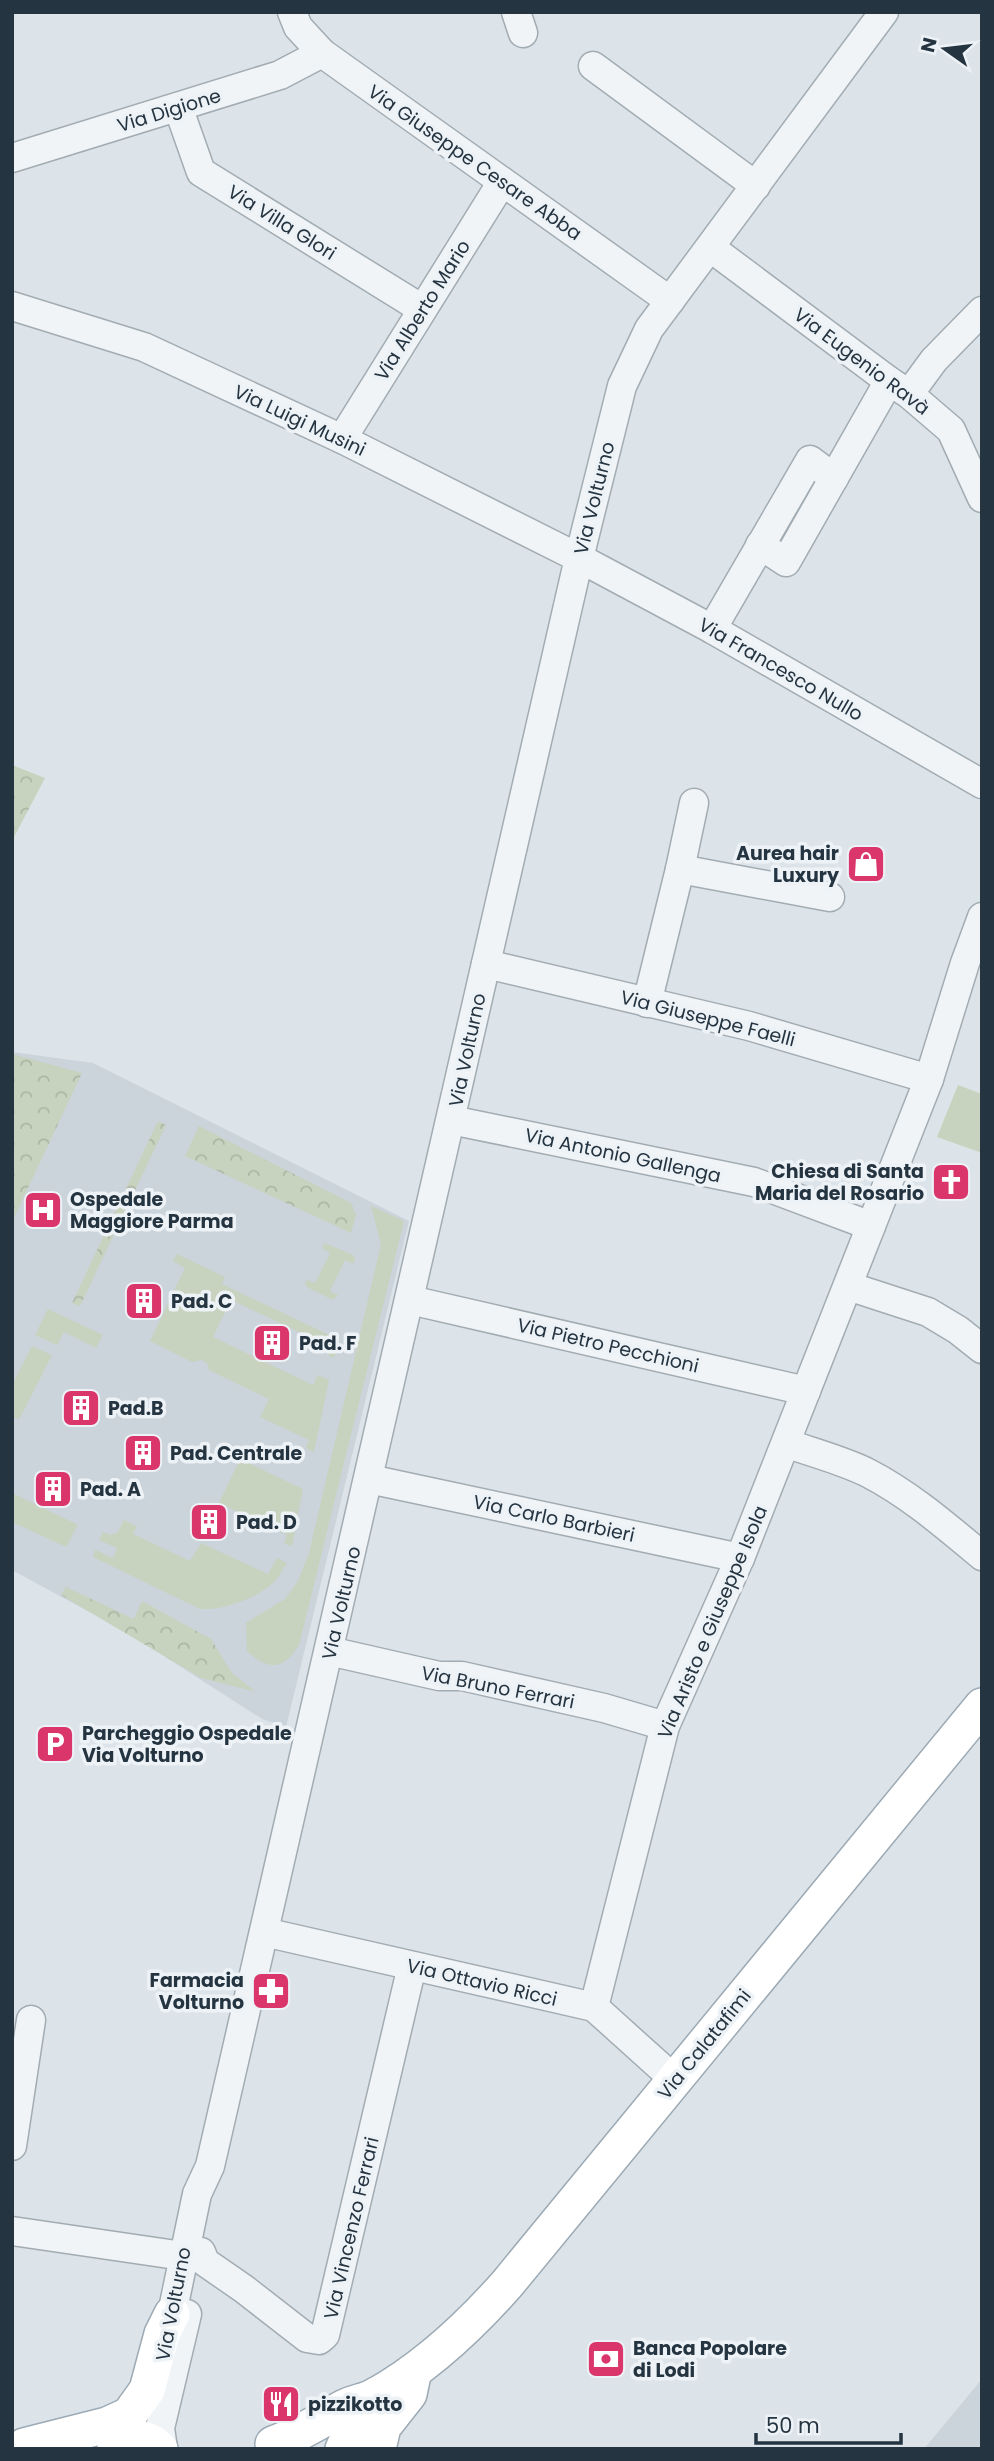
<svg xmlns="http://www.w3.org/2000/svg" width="994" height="2461" viewBox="0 0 994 2461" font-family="Poppins,sans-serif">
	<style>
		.built { fill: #cbd3db }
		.grass { fill: #c7d3be }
		.forest { fill: url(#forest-crowns) }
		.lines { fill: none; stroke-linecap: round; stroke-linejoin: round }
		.minor-casing { stroke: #a2acb3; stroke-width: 31 }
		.major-casing { stroke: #9caab5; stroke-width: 38 }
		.minor { stroke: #f0f4f7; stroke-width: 28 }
		.major { stroke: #fff; stroke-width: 35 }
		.labels { text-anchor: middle; stroke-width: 7; stroke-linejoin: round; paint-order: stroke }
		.street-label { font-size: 19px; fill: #253441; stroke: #edf2f6 }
		.poi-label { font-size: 19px; font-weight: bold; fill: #253441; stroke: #edf2f6; text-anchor: start }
	</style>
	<defs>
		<pattern id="forest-crowns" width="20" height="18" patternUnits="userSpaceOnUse" patternTransform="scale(1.75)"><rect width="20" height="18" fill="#c7d3be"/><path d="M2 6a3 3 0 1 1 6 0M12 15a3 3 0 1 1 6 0" fill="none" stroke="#abb6a4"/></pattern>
	</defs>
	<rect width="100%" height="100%" fill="#dde4e9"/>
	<g class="built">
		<path d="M12,1052L93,1063L409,1221L286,1727L262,1719L128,1633L12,1570Z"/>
		<path d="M982,2379V2449H924Z"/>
	</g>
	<g class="grass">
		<path d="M958,1085L982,1094V1153L937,1137Z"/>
		<path d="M371,1206L404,1221L299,1645C284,1670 268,1671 247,1651L246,1623L285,1599L298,1581L309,1553L381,1244Z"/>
		<path d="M325,1243L353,1255L355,1259L353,1264L345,1260L330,1291L338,1295L333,1300L307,1287L305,1284L307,1280L315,1283L330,1253L322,1248Z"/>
		<path d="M177,1254L225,1277L222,1284L340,1340L334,1358L328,1355L331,1347L231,1300L213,1337L313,1385L318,1375L329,1380L314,1452L306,1448L309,1440L260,1417L269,1399L209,1370L207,1363L201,1360L192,1362L150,1341L185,1268L173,1261Z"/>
		<path d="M48,1309L103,1335L96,1348L64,1332L57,1345L35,1335Z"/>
		<path d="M32,1346L52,1355L19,1420L12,1416V1385Z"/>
		<path d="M240,1459L303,1489L292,1546L284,1543L287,1535L219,1503Z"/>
		<path d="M12,1493L78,1525L66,1547L12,1522Z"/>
		<path d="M124,1520L137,1526L133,1534L190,1561L201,1543L268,1574L277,1558L287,1563C283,1569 279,1577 274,1582C256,1599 223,1610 200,1609L93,1557L95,1550L113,1558L117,1548L99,1540L103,1532L110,1535L118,1532Z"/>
	</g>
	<g class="forest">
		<path d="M12,765L45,778L12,841Z"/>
		<path d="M12,1054L82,1073L12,1222Z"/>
		<path d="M158,1121L166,1125L80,1306L72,1303Z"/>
		<path d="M199,1126L351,1203L356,1215L351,1233L185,1156Z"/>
		<path d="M66,1587L134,1619L142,1601L211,1639L232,1673L256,1692L201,1678L61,1595Z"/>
	</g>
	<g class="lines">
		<g class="minor-casing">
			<g id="minor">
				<path d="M292,12L298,27L322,53L670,301"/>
				<path d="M516,12L523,33"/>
				<path d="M593,66L756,186"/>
				<path d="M178,107L201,172L422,309"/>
				<path d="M12,158L280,75L322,53"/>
				<path d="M711,248L889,381L909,394L951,430L982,498"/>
				<path d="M12,306L144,347L342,439L579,558L712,629L982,784"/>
				<path d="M909,394L934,360L982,311"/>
				<path d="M342,439L502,182"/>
				<path d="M760,545L786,562L889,381"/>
				<path d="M712,629L810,460L834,478"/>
				<path d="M680,869L694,803"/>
				<path d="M486,964L749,1026L929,1079"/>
				<path d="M647,1003L680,869L830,897"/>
				<path d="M451,1120L754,1182L871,1226"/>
				<path d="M848,1286L928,1312L958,1330L982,1349"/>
				<path d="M410,1300L806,1391"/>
				<path d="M786,1443C813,1453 842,1460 868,1473C909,1494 946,1526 982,1556"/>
				<path d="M369,1479L740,1558"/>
				<path d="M329,1651L439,1676H462L604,1708L665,1726"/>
				<path d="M264,1932L594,2007L675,2080"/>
				<path d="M594,2007L665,1726L740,1558L929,1079L965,963L982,917"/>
				<path d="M12,2146L31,2020"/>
				<path d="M12,2231L183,2256"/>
				<path d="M201,2252L205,2262L244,2289L307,2338L319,2340L325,2335L412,1966"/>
				<path d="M168,2333L197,2194L210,2166L579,558L622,386L649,329L884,12"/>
				<path d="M163,2449L160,2428L187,2314"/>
			</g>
		</g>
		<g class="major-casing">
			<g id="major">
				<path d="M273,2444C299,2435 321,2420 345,2407C355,2402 366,2401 375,2396C425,2368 469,2327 507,2284L982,1706"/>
				<path d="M24,2446L107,2425L129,2415L147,2390L162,2334L172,2314"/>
				<path d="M115,2449C129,2435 146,2435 160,2449"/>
				<path d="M343,2449L355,2423L376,2395"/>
				<path d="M378,2449L383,2427L409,2394L413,2375"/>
			</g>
		</g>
		<use href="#minor" class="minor"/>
		<use href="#major" class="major"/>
	</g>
	<defs>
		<g id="shop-square" transform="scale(2.0125)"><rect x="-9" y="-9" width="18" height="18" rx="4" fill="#da366c" stroke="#edf2f6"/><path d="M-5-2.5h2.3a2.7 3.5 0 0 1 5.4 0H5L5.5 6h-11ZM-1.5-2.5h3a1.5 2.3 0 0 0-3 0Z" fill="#fff"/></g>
		<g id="church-square" transform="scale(2.0125)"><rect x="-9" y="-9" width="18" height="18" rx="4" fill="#da366c" stroke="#edf2f6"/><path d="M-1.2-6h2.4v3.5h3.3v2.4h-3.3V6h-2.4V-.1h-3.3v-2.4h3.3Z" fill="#fff"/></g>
		<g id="hospital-square" transform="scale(2.0125)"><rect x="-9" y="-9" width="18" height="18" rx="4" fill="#da366c" stroke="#edf2f6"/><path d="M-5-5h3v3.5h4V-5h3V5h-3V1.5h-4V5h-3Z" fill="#fff"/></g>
		<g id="building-square" transform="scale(2.0125)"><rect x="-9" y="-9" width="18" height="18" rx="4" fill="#da366c" stroke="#edf2f6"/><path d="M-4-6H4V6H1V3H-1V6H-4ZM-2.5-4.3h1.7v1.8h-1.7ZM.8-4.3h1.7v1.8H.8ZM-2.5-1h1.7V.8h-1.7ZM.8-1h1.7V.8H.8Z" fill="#fff"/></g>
		<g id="parking-square" transform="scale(2.0125)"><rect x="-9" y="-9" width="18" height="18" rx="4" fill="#da366c" stroke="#edf2f6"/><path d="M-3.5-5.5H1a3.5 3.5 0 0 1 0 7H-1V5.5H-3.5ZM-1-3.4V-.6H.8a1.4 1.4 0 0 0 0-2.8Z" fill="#fff"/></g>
		<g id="pharmacy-square" transform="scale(2.0125)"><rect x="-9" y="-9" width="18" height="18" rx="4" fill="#da366c" stroke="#edf2f6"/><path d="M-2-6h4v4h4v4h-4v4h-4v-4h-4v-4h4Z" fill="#fff"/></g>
		<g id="bank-square" transform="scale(2.0125)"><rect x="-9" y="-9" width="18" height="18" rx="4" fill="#da366c" stroke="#edf2f6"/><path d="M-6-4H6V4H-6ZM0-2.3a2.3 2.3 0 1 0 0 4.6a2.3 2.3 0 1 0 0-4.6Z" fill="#fff"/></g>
		<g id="restaurant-square" transform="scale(2.0125)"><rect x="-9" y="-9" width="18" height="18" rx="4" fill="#da366c" stroke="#edf2f6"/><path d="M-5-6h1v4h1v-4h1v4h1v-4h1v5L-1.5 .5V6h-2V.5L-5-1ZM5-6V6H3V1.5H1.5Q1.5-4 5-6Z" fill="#fff"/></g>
	</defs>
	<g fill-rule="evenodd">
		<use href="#shop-square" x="866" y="864"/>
		<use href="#church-square" x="951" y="1182"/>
		<use href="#hospital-square" x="43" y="1210"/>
		<use href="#building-square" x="144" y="1301"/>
		<use href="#building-square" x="272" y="1343"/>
		<use href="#building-square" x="81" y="1408"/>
		<use href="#building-square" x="143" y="1453"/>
		<use href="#building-square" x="53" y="1489"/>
		<use href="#building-square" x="209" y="1522"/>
		<use href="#parking-square" x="55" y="1744"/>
		<use href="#pharmacy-square" x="271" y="1991"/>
		<use href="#bank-square" x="606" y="2359"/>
		<use href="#restaurant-square" x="281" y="2404"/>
	</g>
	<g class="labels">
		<g class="street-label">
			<text transform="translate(169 110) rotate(-17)" y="7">Via Digione</text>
			<text transform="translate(475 162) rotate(35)" y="7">Via Giuseppe Cesare Abba</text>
			<text transform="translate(282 222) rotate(32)" y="7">Via Villa Glori</text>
			<text transform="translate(422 310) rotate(-58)" y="7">Via Alberto Mario</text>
			<text transform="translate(862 361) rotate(37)" y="7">Via Eugenio Ravà</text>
			<text transform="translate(300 420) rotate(25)" y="7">Via Luigi Musini</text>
			<text transform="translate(594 498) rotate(-76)" y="7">Via Volturno</text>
			<text transform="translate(781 669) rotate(30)" y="7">Via Francesco Nullo</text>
			<text transform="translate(708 1018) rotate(14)" y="7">Via Giuseppe Faelli</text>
			<text transform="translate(467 1050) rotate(-78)" y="7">Via Volturno</text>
			<text transform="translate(623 1155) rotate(12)" y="7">Via Antonio Gallenga</text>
			<text transform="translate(608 1345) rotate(13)" y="7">Via Pietro Pecchioni</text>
			<text transform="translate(554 1518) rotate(12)" y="7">Via Carlo Barbieri</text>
			<text transform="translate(341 1603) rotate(-77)" y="7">Via Volturno</text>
			<text transform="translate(712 1622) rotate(-67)" y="7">Via Aristo e Giuseppe Isola</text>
			<text transform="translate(498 1687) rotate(11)" y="7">Via Bruno Ferrari</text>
			<text transform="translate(482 1982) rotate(13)" y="7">Via Ottavio Ricci</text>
			<text transform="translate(704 2044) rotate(-51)" y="7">Via Calatafimi</text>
			<text transform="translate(351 2228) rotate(-77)" y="7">Via Vincenzo Ferrari</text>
			<text transform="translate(173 2304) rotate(-79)" y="7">Via Volturno</text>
		</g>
		<g class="poi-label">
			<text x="839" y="860" text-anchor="end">Aurea hair<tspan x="839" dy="22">Luxury</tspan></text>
			<text x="924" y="1178" text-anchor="end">Chiesa di Santa<tspan x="924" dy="22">Maria del Rosario</tspan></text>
			<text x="70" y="1206">Ospedale<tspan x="70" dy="22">Maggiore Parma</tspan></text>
			<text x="171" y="1308">Pad. C</text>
			<text x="299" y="1350">Pad. F</text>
			<text x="108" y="1415">Pad.B</text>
			<text x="170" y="1460">Pad. Centrale</text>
			<text x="80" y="1496">Pad. A</text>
			<text x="236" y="1529">Pad. D</text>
			<text x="82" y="1740">Parcheggio Ospedale<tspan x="82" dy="22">Via Volturno</tspan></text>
			<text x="244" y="1987" text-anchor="end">Farmacia<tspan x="244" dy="22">Volturno</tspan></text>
			<text x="633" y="2355">Banca Popolare<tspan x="633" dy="22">di Lodi</tspan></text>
			<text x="308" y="2411">pizzikotto</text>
		</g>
	</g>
	<rect width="994" height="2461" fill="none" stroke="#253441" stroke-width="28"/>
	<g transform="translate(945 49) rotate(284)" stroke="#edf2f6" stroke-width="5" paint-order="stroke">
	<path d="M0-5L12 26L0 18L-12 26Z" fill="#253441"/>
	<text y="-10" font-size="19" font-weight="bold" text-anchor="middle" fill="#253441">N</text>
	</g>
	<path d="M756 2433v10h145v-10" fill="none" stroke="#253441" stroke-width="3.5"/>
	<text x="766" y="2433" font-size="21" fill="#253441" stroke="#edf2f6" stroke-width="5" paint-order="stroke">50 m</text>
</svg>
